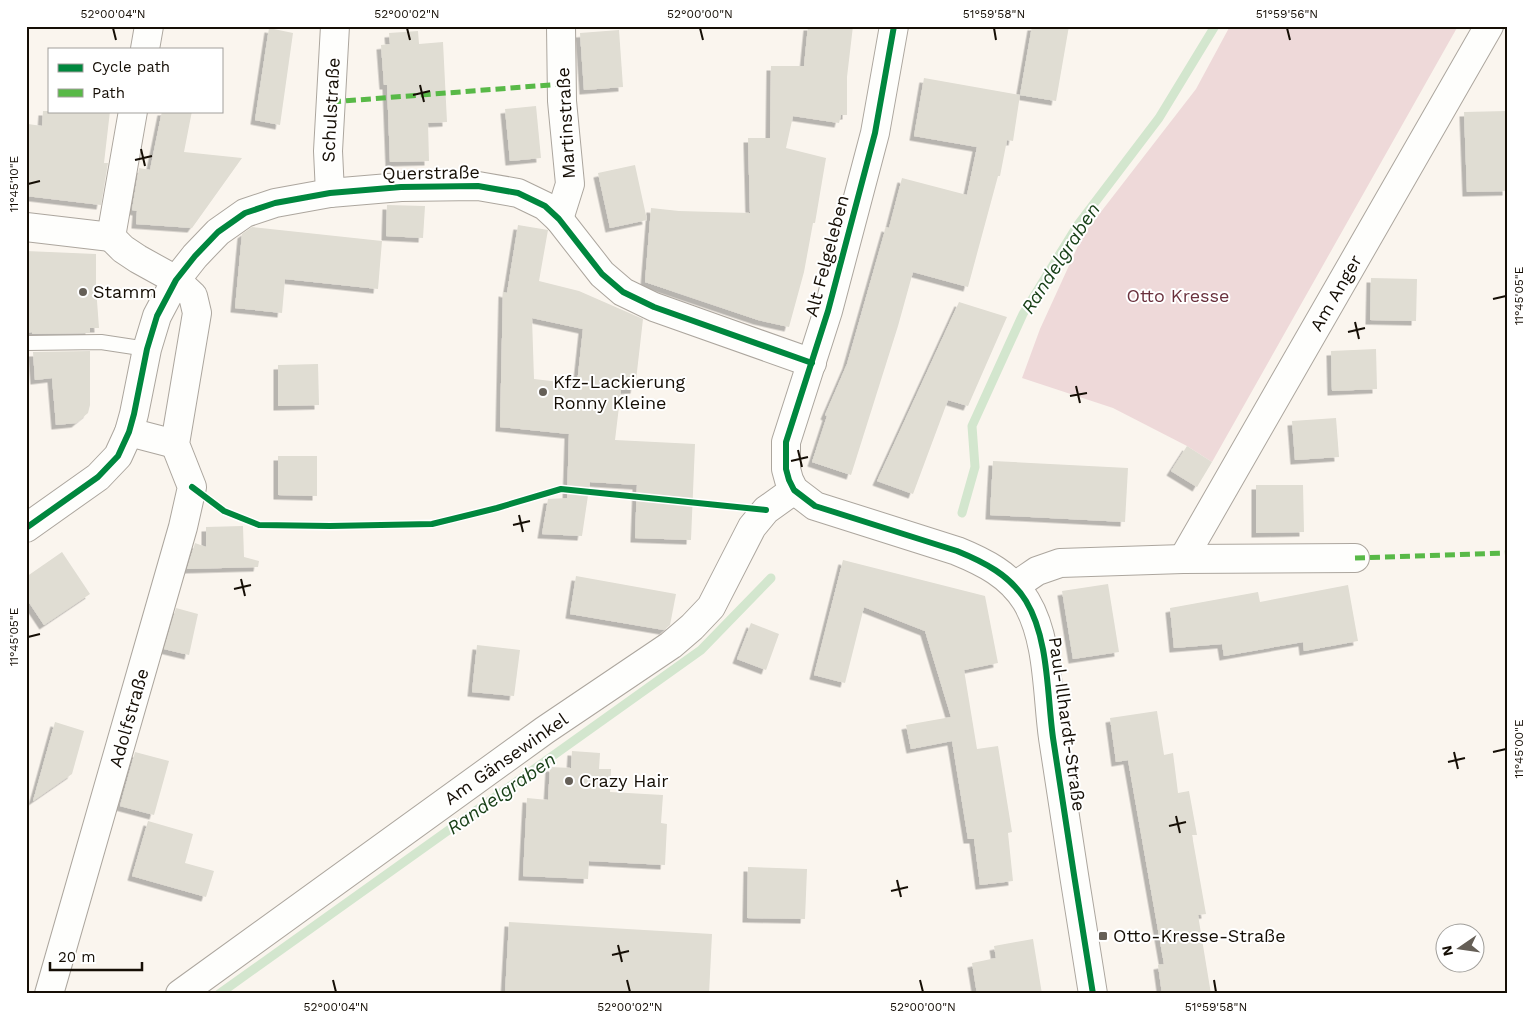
<svg xmlns="http://www.w3.org/2000/svg" width="1533" height="1020" viewBox="0 0 1533 1020" font-family="'Work Sans',sans-serif">
	<style>
		.green { fill: #eed9d9 }
		.lines { fill: none; stroke-linecap: round; stroke-linejoin: round }
		.stream { stroke: #d3e6ce; stroke-width: 9 }
		.building { fill: #e0ddd3; fill-rule: evenodd; filter: url(#shadow) }
		.lane-casing { stroke: #aca69e; stroke-width: 16 }
		.street-casing { stroke: #aca69e; stroke-width: 30 }
		.secondary-casing { stroke: #aca69e; stroke-width: 30 }
		.lane { stroke: #fefefc; stroke-width: 14 }
		.street { stroke: #fefefc; stroke-width: 28 }
		.secondary { stroke: #fefefc; stroke-width: 28 }
		.quiet { stroke: #58b947; stroke-width: 5; stroke-dasharray: 10 5; stroke-linecap: butt }
		.cycleway-casing { stroke: #fff; stroke-width: 9 }
		.cycleway { stroke: #00873e; stroke-width: 6 }
		.ticks { fill: none; stroke: #150e05; stroke-width: 2 }
		.poi-dot { fill: #655f57; stroke: #fff; stroke-width: 2 }
		.labels { text-anchor: middle; stroke-width: 4; stroke-linejoin: round; paint-order: stroke }
		.street-label { font-size: 18px; fill: #150e05; stroke: #fff }
		.poi-label { font-size: 18px; fill: #150e05; stroke: #fff; text-anchor: start }
		.park-label { font-size: 18px; fill: #6a313d; stroke: #fff }
		.water-label { font-size: 19px; font-style: italic; fill: #173f16; stroke: #fff }
		.neatline { fill: none; stroke: #150e05; stroke-width: 2 }
		.ticks-label { font-size: 12px; text-anchor: middle; fill: #150e05 }
	</style>
	<defs>
		<filter id="shadow"><feDropShadow dx="-4.5" dy="4.5" stdDeviation="0" flood-color="#0004"/></filter>
	</defs>
	<rect width="100%" height="100%" fill="#faf5ee"/>
	<path class="green" d="M1230,26H1458L1212,462L1187,446L1113,408L1022,378L1040,329L1083,235L1196,89Z"/>
	<g class="lines">
		<g class="stream">
			<path d="M962,513L975,467L972,426L1023,314L1077,226L1159,118L1215,26"/>
			<path d="M219,994L701,650L771,578"/>
		</g>
	</g>
	<g class="building">
		<path d="M808,26H853L847,77V115H841L839,123L793,116L786,148L826,158L815,223H813L804,272L789,327L758,320L645,282L651,208L679,211L750,213L748,138H770L771,66H804Z"/>
		<path d="M1032,26H1069L1056,101L1020,95Z"/>
		<path d="M269,28L293,33L280,125L255,120Z"/>
		<path d="M619,30L623,87L584,90L580,33Z"/>
		<path d="M418,31L419,44L443,42L447,122L428,123L429,161L390,162L387,85H384L381,45L390,44L389,33Z"/>
		<path d="M924,78L1020,95L1013,141L1007,140L1000,176H998L968,287L913,272L898,326L851,475L812,462L827,416L825,415L847,364L886,227L889,228L902,178L967,195L977,147L914,136Z"/>
		<path d="M536,106L541,158L510,161L505,109Z"/>
		<path d="M43,111H110L104,163H108L101,205L26,196L28,124L42,126Z"/>
		<path d="M162,111H192L184,152L242,158L192,228L136,224L137,211L132,210L139,168L150,170Z"/>
		<path d="M1507,111V191L1467,192L1464,112Z"/>
		<path d="M635,165L647,220L610,228L598,173Z"/>
		<path d="M387,205L425,206L423,238L386,236Z"/>
		<path d="M518,225L548,230L539,281L579,291L643,319L635,389L621,390L615,440L695,444L691,540L635,538L637,485L590,482L582,536L542,534L548,499L567,498L569,434L500,427L503,292L507,293ZM532,318L583,329L577,384L534,379Z"/>
		<path d="M252,227L382,241L378,289L285,279L282,313L235,308L242,234Z"/>
		<path d="M26,251L96,254V287L99,328H90V333L32,334V332L26,333Z"/>
		<path d="M1371,278L1417,279L1416,321L1370,320Z"/>
		<path d="M959,302L1007,317L968,406L948,400L913,494L877,481Z"/>
		<path d="M1376,349L1377,389L1332,391L1331,351Z"/>
		<path d="M90,351V405L88,413L76,423L56,425L52,378L35,380L33,352Z"/>
		<path d="M318,364L319,405L278,406V365Z"/>
		<path d="M1336,418L1339,457L1295,460L1292,421Z"/>
		<path d="M1187,446L1212,462L1197,487L1171,471Z"/>
		<path d="M278,456H317V496L278,495Z"/>
		<path d="M993,461L1128,468L1125,522L990,515Z"/>
		<path d="M1256,485H1303L1304,532L1256,533Z"/>
		<path d="M243,526L244,557L259,561L258,567L187,569L195,543L206,547V527Z"/>
		<path d="M62,552L90,594L44,625L26,598V577Z"/>
		<path d="M843,560L985,596L998,663L964,670L977,749L998,746L1012,832L1008,833L1013,881L980,885L974,839H968L952,741L911,749L906,725L951,717L925,631L864,607L845,683L814,675Z"/>
		<path d="M576,576L676,594L670,625L664,630L570,614Z"/>
		<path d="M1108,584L1119,652L1073,659L1062,591Z"/>
		<path d="M1348,585L1358,641L1304,651L1303,642L1224,656L1222,644L1174,648L1170,608L1258,592L1260,602Z"/>
		<path d="M176,608L198,614L189,655L164,649Z"/>
		<path d="M751,623L779,634L766,670L737,659Z"/>
		<path d="M477,645L520,650L514,696L472,692Z"/>
		<path d="M1157,711L1164,755L1173,753L1178,793L1189,791L1197,835H1192L1206,914L1198,915L1211,994H1162L1158,965L1164,964L1128,760L1116,762L1110,718Z"/>
		<path d="M55,722L84,731L72,774L33,801Z"/>
		<path d="M572,751L600,753L599,769H611L610,792L663,795L661,823L667,824L665,865L589,861L588,879L523,876L527,798L548,800L550,767L571,768Z"/>
		<path d="M135,752L169,761L154,815L120,806Z"/>
		<path d="M148,821L193,834L185,863L214,871L206,897L132,876Z"/>
		<path d="M748,867L807,869L805,919L747,918Z"/>
		<path d="M509,922L712,934L709,994H505Z"/>
		<path d="M1033,939L1042,994H977L972,963L996,958L994,946Z"/>
	</g>
	<g class="lines">
		<g class="lane-casing">
			<path id="lane" d="M26,343L101,342L147,349"/>
		</g>
		<g class="street-casing">
			<g id="street">
				<path d="M145,49L149,26"/>
				<path d="M330,193L328,151L335,26"/>
				<path d="M559,219L570,184L562,101L561,26"/>
				<path d="M26,227L111,237"/>
				<path d="M129,432L175,444"/>
				<path d="M1183,559L1489,26"/>
				<path d="M1015,586L1037,571L1060,563L1183,559L1355,558"/>
				<path d="M49,994L183,527L192,487L175,444L197,313L193,296L176,280L138,259L123,249L111,237L133,111"/>
				<path d="M180,994L545,730L671,645L692,627L711,607L752,527L766,510L794,490"/>
			</g>
		</g>
		<g class="secondary-casing">
			<g id="secondary">
				<path d="M894,26L875,133L828,311L786,442V469L789,480L794,490L815,506L957,551C984,562 1010,575 1026,601C1049,639 1047,695 1053,738C1066,823 1079,909 1093,994"/>
				<path d="M26,528L98,477L118,456L129,432L134,414L147,349L157,316L176,280L195,256L218,232L245,213L275,203L330,193L401,187L478,186L518,193L545,206L559,219L602,274L623,292L654,307L812,363"/>
			</g>
		</g>
		<use href="#lane" class="lane"/>
		<use href="#street" class="street"/>
		<use href="#secondary" class="secondary"/>
		<g class="quiet">
			<path d="M331,102L562,84"/>
			<path d="M1355,558L1507,553"/>
		</g>
		<g class="cycleway-casing">
			<g id="cycleway">
				<path d="M894,26L875,133L828,311L786,442V469L789,480L794,490L815,506L957,551C984,562 1010,575 1026,601C1049,639 1047,695 1053,738C1066,823 1079,909 1093,994"/>
				<path d="M192,487L224,511L259,525L330,526L432,524L497,508L561,489L766,510"/>
				<path d="M26,528L98,477L118,456L129,432L134,414L147,349L157,316L176,280L195,256L218,232L245,213L275,203L330,193L401,187L478,186L518,193L545,206L559,219L602,274L623,292L654,307L812,363"/>
			</g>
		</g>
		<use href="#cycleway" class="cycleway"/>
	</g>
	<path class="ticks" d="M113,28L116,40M407,28L410,40M700,28L703,40M994,28L996,40M1287,28L1290,40M420,85L424,102M413,95L430,91M141,149L145,166M135,160L152,156M28,184L40,181M1493,299L1506,296M1355,322L1359,339M1348,332L1365,328M1076,386L1080,403M1070,396L1087,393M798,450L802,467M791,461L808,457M519,515L523,532M513,525L530,521M241,579L245,596M234,589L251,585M28,637L40,634M1454,752L1458,769M1493,752L1506,749M1448,762L1465,758M1176,816L1180,833M1169,826L1186,822M897,880L901,897M891,891L908,887M618,945L622,962M612,955L629,951M333,980L336,992M627,980L630,992M920,980L923,992M1214,980L1216,992"/>
	<g class="poi-dot">
		<circle cx="83" cy="292" r="5"/>
		<circle cx="543" cy="392" r="5"/>
		<circle cx="569" cy="781" r="5"/>
		<rect x="1098" y="931" width="10" height="10" rx="2.5"/>
	</g>
	<g class="labels">
		<g class="street-label">
			<text transform="translate(331 110) rotate(-87)" y="6">Schulstraße</text>
			<text transform="translate(566 123) rotate(-93)" y="6">Martinstraße</text>
			<text transform="translate(431 173) rotate(-1)" y="6">Querstraße</text>
			<text transform="translate(827 256) rotate(-75)" y="6">Alt Felgeleben</text>
			<text transform="translate(1336 293) rotate(-60)" y="6">Am Anger</text>
			<text transform="translate(129 718) rotate(-74)" y="6">Adolfstraße</text>
			<text transform="translate(1067 724) rotate(82)" y="6">Paul-Illhardt-Straße</text>
			<text transform="translate(506 759) rotate(-35)" y="6">Am Gänsewinkel</text>
		</g>
		<g class="poi-label">
			<text x="93" y="298">Stamm</text>
			<text x="553" y="388">Kfz-Lackierung<tspan x="553" dy="21">Ronny Kleine</tspan></text>
			<text x="579" y="787">Crazy Hair</text>
			<text x="1113" y="942">Otto-Kresse-Straße</text>
		</g>
		<g class="park-label">
			<text x="1178" y="302">Otto Kresse</text>
		</g>
		<g class="water-label">
			<text transform="translate(1060 258) rotate(-57)" y="7">Randelgraben</text>
			<text transform="translate(501 793) rotate(-35)" y="7">Randelgraben</text>
		</g>
	</g>
	<rect width="1533" height="1020" fill="none" stroke="#ffffff" stroke-width="55"/>
	<rect x="48" y="48" width="175" height="65" fill="#ffffff" stroke="#a19f9b"/>
	<rect x="58" y="64" width="25" height="8" fill="#00873e" stroke="#a19f9b"/>
	<text x="92" y="72" font-size="15" fill="#150e05">Cycle path</text>
	<rect x="58" y="89" width="25" height="8" fill="#58b947" stroke="#a19f9b"/>
	<text x="92" y="98" font-size="15" fill="#150e05">Path</text>
	<g transform="translate(1460 948) rotate(257)"><circle r="24" fill="#ffffff" stroke="#a19f9b"/>
	<path d="M0-4L9 19L0 12L-9 19Z" fill="#655f57"/>
	<text y="-8" font-size="14" font-weight="bold" text-anchor="middle" fill="#150e05">N</text>
	</g>
	<path d="M50 962v8h92v-8" fill="none" stroke="#150e05" stroke-width="2.5"/>
	<text x="58" y="962" font-size="15" fill="#150e05" stroke="#ffffff" stroke-width="4" paint-order="stroke">20 m</text>
	<rect x="28" y="28" width="1478" height="964" class="neatline"/>
	<g class="ticks-label">
		<text x="113" y="18">52°00'04"N</text>
		<text x="407" y="18">52°00'02"N</text>
		<text x="700" y="18">52°00'00"N</text>
		<text x="994" y="18">51°59'58"N</text>
		<text x="1287" y="18">51°59'56"N</text>
		<text transform="translate(14 184) rotate(-90)" y="4">11°45'10"E</text>
		<text transform="translate(1519 296) rotate(-90)" y="4">11°45'05"E</text>
		<text transform="translate(14 637) rotate(-90)" y="4">11°45'05"E</text>
		<text transform="translate(1519 749) rotate(-90)" y="4">11°45'00"E</text>
		<text x="336" y="1011">52°00'04"N</text>
		<text x="630" y="1011">52°00'02"N</text>
		<text x="923" y="1011">52°00'00"N</text>
		<text x="1216" y="1011">51°59'58"N</text>
	</g>
</svg>
